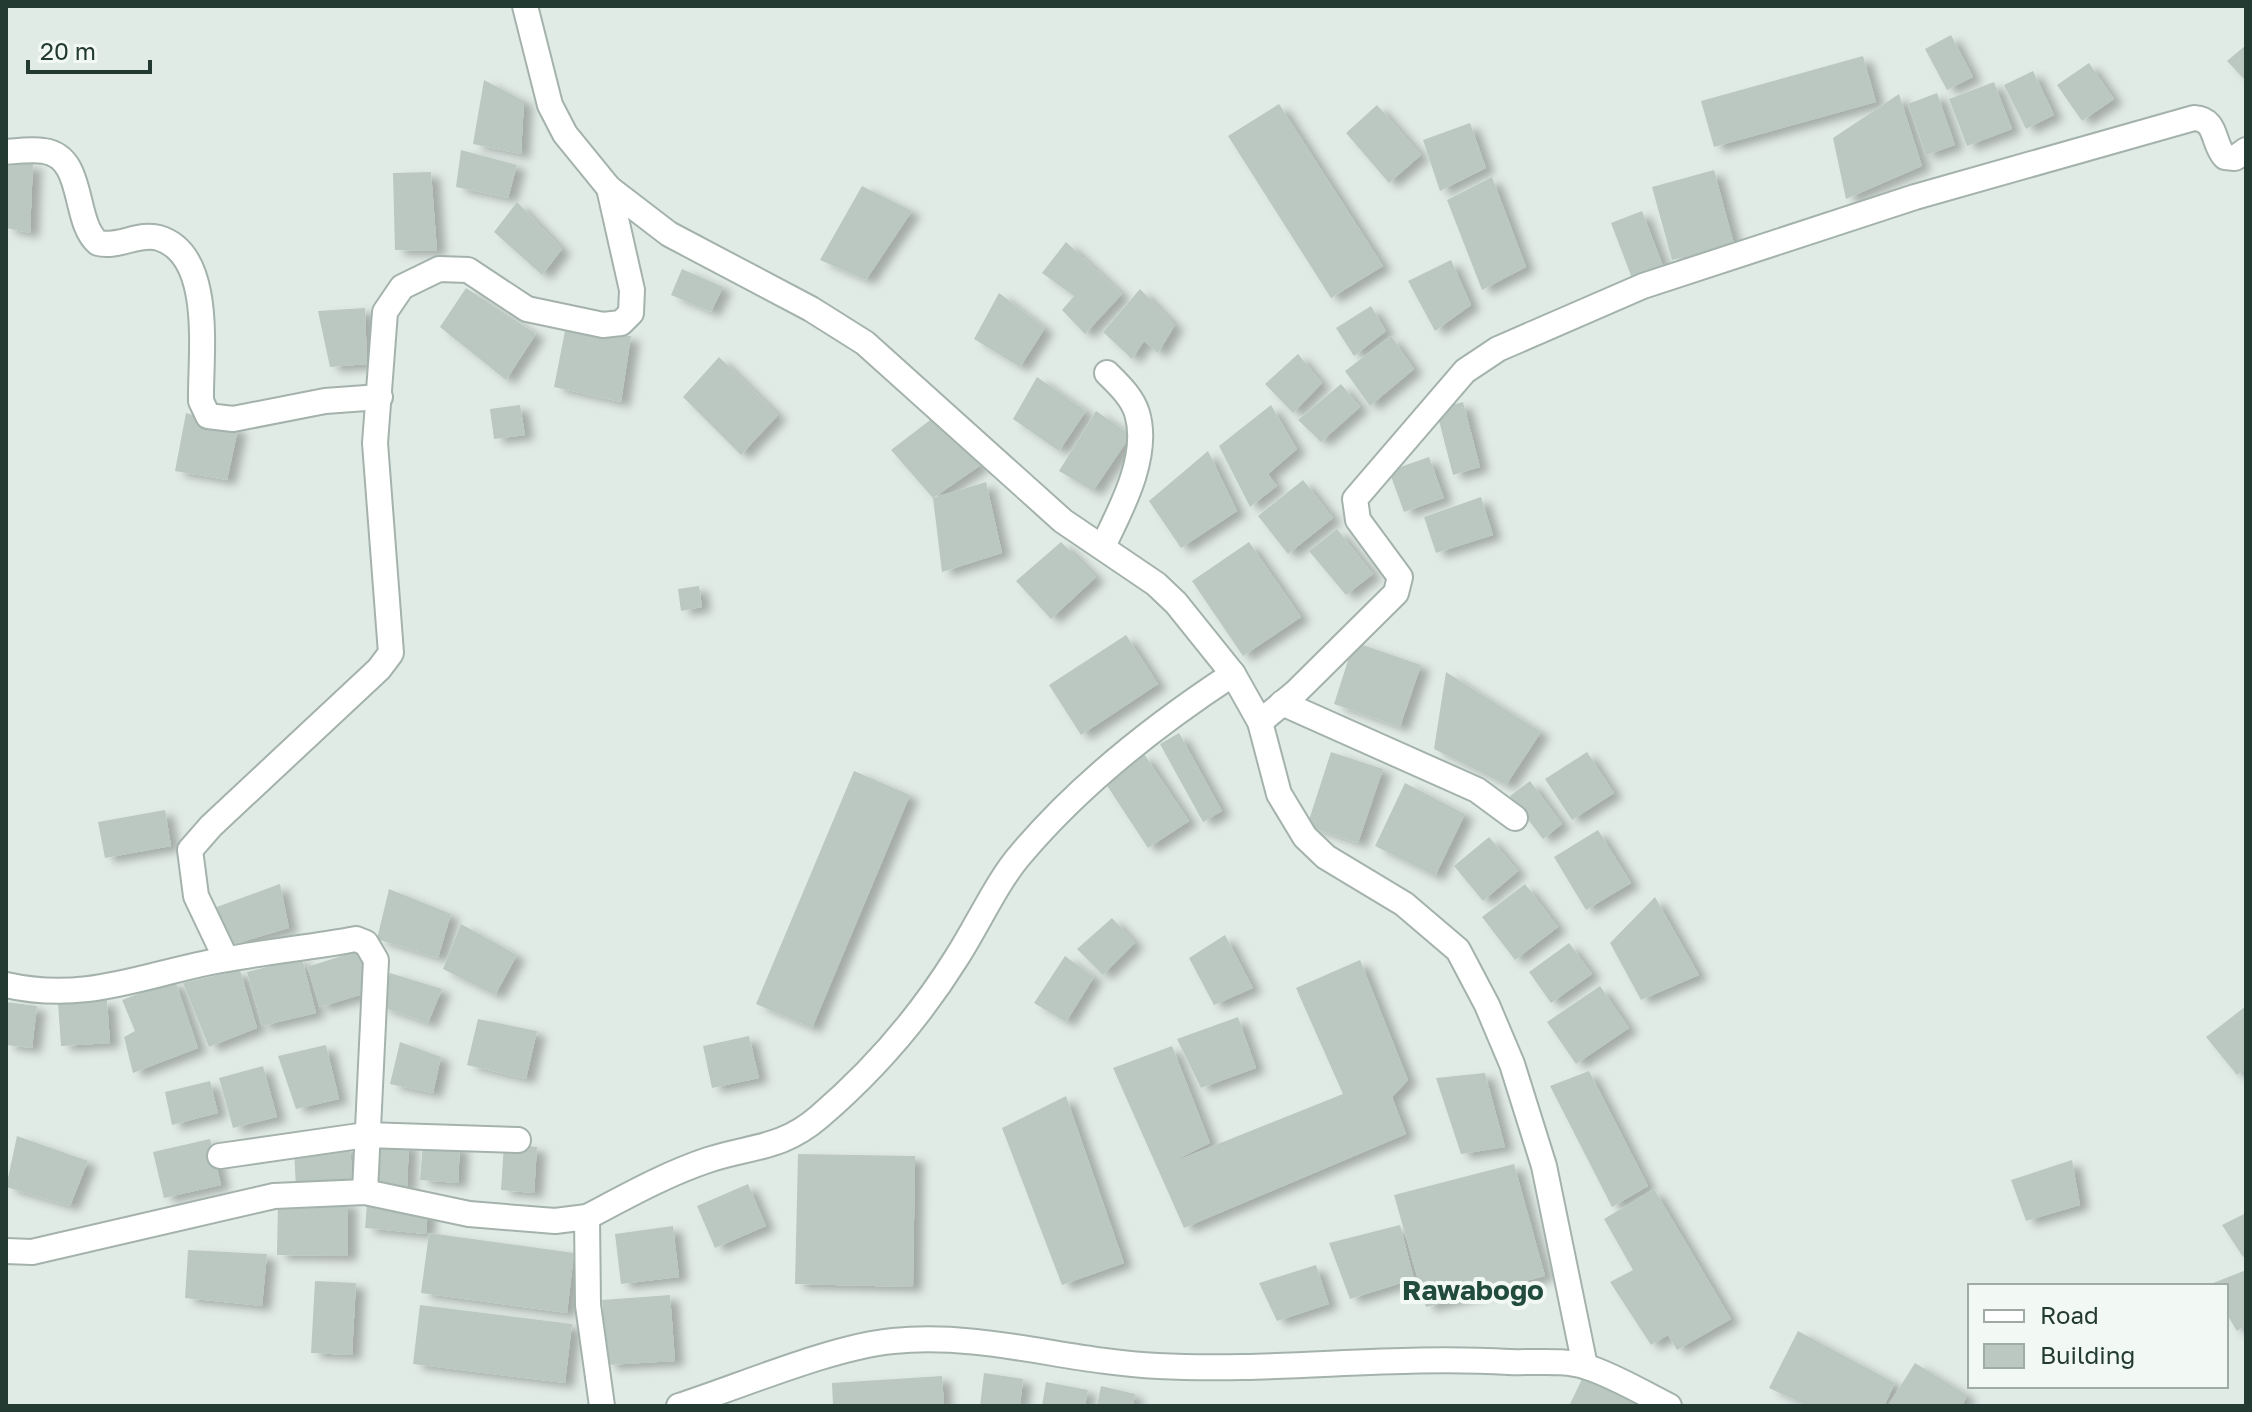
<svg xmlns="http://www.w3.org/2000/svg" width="2252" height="1412" viewBox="0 0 2252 1412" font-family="'Golos Text',sans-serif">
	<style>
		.building { fill: #bac8c1; filter: url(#shadow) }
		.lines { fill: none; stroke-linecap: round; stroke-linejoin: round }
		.minor-casing { stroke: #a4b2ac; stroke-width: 28 }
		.minor { stroke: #fff; stroke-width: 24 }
		.labels { text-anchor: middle; stroke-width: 8; stroke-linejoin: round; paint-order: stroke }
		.quarter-label { font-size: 28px; font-weight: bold; fill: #204b3d; stroke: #f2f8f4 }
	</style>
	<defs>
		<filter id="shadow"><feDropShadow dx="9" dy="5" stdDeviation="4" flood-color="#0004"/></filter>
	</defs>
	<rect width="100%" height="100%" fill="#e1ebe6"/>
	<g class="building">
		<path d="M1951,35L1973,77L1947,90L1925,49Z"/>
		<path d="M2246,45V81L2227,61Z"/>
		<path d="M1863,56L1876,102L1714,147L1701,101Z"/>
		<path d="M2089,63L2114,99L2082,121L2057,85Z"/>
		<path d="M2033,71L2054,115L2026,129L2004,85Z"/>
		<path d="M484,80L524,101L521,154L473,144Z"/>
		<path d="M1994,82L2012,129L1967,146L1949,99Z"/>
		<path d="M1937,93L1955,145L1926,155L1908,104Z"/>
		<path d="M1899,94L1922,166L1846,199L1833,138Z"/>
		<path d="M1279,104L1383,266L1331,298L1228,136Z"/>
		<path d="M1377,105L1421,155L1389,183L1346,133Z"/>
		<path d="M1470,123L1486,168L1440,191L1423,140Z"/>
		<path d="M461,150L517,165L508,198L456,187Z"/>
		<path d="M33,163L30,233L6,228V166Z"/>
		<path d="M1714,170L1734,244L1672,260L1652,187Z"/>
		<path d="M431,172L437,251L395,250L393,173Z"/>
		<path d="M1492,177L1526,267L1482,290L1447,200Z"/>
		<path d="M862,186L912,211L866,280L820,260Z"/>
		<path d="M517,202L562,249L542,275L494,232Z"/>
		<path d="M1642,211L1663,266L1632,278L1611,223Z"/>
		<path d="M1066,242L1122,294L1085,334L1062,310L1074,296L1042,273Z"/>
		<path d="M1451,260L1471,305L1435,331L1408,281Z"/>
		<path d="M682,269L723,287L711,312L671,295Z"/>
		<path d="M466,288L536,334L506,380L440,327Z"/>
		<path d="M1140,289L1175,325L1158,353L1144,341L1132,359L1103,332Z"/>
		<path d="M999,293L1045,328L1020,367L974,339Z"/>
		<path d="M1371,306L1386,331L1354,356L1336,328Z"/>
		<path d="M365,308L367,364L330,367L318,311Z"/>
		<path d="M565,331L631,336L621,402L554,387Z"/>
		<path d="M1391,336L1414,369L1370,406L1345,371Z"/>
		<path d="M1298,354L1322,383L1293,413L1265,384Z"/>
		<path d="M719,357L778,415L741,455L683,397Z"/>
		<path d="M1037,377L1086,411L1059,451L1013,419Z"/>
		<path d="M1341,384L1360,407L1321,442L1298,420Z"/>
		<path d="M1463,402L1480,467L1453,475L1436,409Z"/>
		<path d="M520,405L525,435L494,439L490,409Z"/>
		<path d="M1271,405L1297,449L1268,474L1277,486L1250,507L1219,446Z"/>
		<path d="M1096,411L1131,435L1093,491L1059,471Z"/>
		<path d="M186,413L238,429L227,480L175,471Z"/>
		<path d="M934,417L981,465L933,498L986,482L1002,553L942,572L933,498L891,450Z"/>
		<path d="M1208,451L1237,511L1181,548L1149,501Z"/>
		<path d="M1429,457L1444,498L1404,512L1389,471Z"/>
		<path d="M1303,480L1333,518L1288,554L1258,516Z"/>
		<path d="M1481,497L1493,535L1436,553L1424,517Z"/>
		<path d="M1337,529L1373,574L1346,595L1309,551Z"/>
		<path d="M1061,542L1096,577L1051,619L1016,581Z"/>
		<path d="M1249,542L1301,617L1243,656L1192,581Z"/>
		<path d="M699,586L702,607L681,611L678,589Z"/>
		<path d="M1126,635L1158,684L1081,735L1049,685Z"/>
		<path d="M1354,642L1421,665L1400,727L1334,704Z"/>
		<path d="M1446,672L1541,732L1506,785L1434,749Z"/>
		<path d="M1179,733L1222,811L1203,822L1160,744Z"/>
		<path d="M1331,752L1383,769L1358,843L1307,826Z"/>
		<path d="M1587,752L1614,793L1572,820L1545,779Z"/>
		<path d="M1144,754L1189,821L1148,848L1104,781Z"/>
		<path d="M854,771L910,795L812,1028L756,1004Z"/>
		<path d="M1530,781L1562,824L1543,839L1510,796Z"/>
		<path d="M1405,783L1465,814L1435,876L1375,846Z"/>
		<path d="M165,810L171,846L105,858L98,822Z"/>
		<path d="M1598,830L1631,883L1586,910L1554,857Z"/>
		<path d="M1489,837L1518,871L1483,901L1454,866Z"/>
		<path d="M280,884L289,928L234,944L214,908Z"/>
		<path d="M1525,884L1558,927L1515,960L1482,917Z"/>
		<path d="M389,889L451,914L438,958L377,939Z"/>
		<path d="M1655,897L1699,975L1641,1000L1610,943Z"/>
		<path d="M1112,918L1135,943L1103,975L1077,949Z"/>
		<path d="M461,924L517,955L495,995L443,969Z"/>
		<path d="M1225,935L1253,988L1214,1005L1189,958Z"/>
		<path d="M1569,943L1592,974L1551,1003L1529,972Z"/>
		<path d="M357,951L370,992L320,1007L307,967Z"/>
		<path d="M1065,956L1094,977L1066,1022L1034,1003Z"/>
		<path d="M302,958L316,1013L262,1026L247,972Z"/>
		<path d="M1360,960L1408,1080L1392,1097L1406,1134L1184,1228L1113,1068L1172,1046L1210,1143L1168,1164L1343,1094L1296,988Z"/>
		<path d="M240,970L257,1028L209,1047L183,983Z"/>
		<path d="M390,973L442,989L428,1023L379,1006Z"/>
		<path d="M175,980L198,1048L133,1073L124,1037L135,1031L122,1000Z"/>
		<path d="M1600,986L1629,1028L1576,1064L1547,1022Z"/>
		<path d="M107,1000L110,1043L61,1046L58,1003Z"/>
		<path d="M6,1002L37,1006L32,1048L6,1045Z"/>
		<path d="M2246,1006V1068L2237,1075L2206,1037Z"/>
		<path d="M1238,1017L1256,1068L1201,1088L1177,1039Z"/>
		<path d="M478,1019L537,1031L526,1079L467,1065Z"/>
		<path d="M749,1036L759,1078L712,1088L703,1046Z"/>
		<path d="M400,1042L441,1057L433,1093L390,1084Z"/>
		<path d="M326,1045L339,1099L296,1109L278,1056Z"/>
		<path d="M263,1066L277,1117L233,1128L219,1078Z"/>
		<path d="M1589,1071L1648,1186L1612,1207L1550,1086Z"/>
		<path d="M1485,1073L1505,1147L1461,1154L1436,1078Z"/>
		<path d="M210,1081L218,1113L172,1125L165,1092Z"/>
		<path d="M1066,1096L1124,1263L1062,1285L1002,1128Z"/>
		<path d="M17,1136L88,1161L70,1206L6,1187Z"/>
		<path d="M210,1139L221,1185L164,1198L153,1152Z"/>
		<path d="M380,1141L409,1143L407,1188L377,1186Z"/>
		<path d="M423,1143L460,1146L458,1183L420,1180Z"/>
		<path d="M504,1144L537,1147L534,1193L501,1190Z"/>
		<path d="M350,1146L353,1185L296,1188L294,1149Z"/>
		<path d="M798,1154L915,1156L913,1287L795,1284Z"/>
		<path d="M2072,1160L2080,1205L2026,1221L2011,1180Z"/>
		<path d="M1514,1164L1545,1276L1426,1307L1394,1195Z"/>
		<path d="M748,1184L766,1226L715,1248L697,1206Z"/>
		<path d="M1654,1189L1731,1319L1677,1350L1668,1335L1651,1345L1610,1282L1633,1270L1604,1219Z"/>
		<path d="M278,1201L348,1202V1256L277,1255Z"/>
		<path d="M367,1203L428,1208L426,1234L365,1228Z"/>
		<path d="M2246,1213V1256L2243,1257L2222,1225Z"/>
		<path d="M1400,1225L1414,1279L1350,1299L1329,1243Z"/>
		<path d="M673,1226L679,1277L621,1284L615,1234Z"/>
		<path d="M429,1233L574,1253L567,1313L421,1293Z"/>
		<path d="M188,1250L267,1254L262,1306L185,1298Z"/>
		<path d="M1316,1265L1329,1304L1277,1321L1259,1283Z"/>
		<path d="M2246,1270V1325L2237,1331L2226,1313V1286H2206Z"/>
		<path d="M315,1281L356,1283L352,1355L311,1353Z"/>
		<path d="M670,1295L675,1361L607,1365L602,1300Z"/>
		<path d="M420,1305L572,1324L565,1383L413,1364Z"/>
		<path d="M1798,1331L1895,1383L1884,1406H1808L1769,1388Z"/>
		<path d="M1915,1363L1967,1395L1962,1406L1889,1404Z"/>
		<path d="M984,1373L1023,1379L1020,1406H980Z"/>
		<path d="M1584,1375L1643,1406H1569Z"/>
		<path d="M942,1376L944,1406H833L832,1383Z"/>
		<path d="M1046,1382L1088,1390L1085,1406H1042Z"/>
		<path d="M1101,1386L1135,1394L1133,1406H1097Z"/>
	</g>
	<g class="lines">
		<g class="minor-casing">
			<g id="minor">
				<path d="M525,6L550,105L565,134L609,188L669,234L811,309L865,343L1063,521L1156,584L1176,603L1233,674L1260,722L1279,794L1305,837L1326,857L1404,904L1458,950L1487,1005L1512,1064L1544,1166L1585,1366"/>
				<path d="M6,152C18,151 32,149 44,151C86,157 72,221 98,243C118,248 140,232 159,238C215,255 200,357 201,401L208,416L233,419L325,401L380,397"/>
				<path d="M1103,546C1121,509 1150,456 1137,413C1132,397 1119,385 1107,373"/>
				<path d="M1282,703L1477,790L1515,818"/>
				<path d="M1260,722L1296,692L1396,593L1400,577L1358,520L1355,499L1465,371L1498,349L1643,286L1915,197L2194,118C2218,119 2212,144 2225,157L2235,158L2246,150"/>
				<path d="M226,959L196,896L190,850L211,826L379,669L391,653L375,443L385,312L402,287L439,269L468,270L527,309L603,325L621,323L631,313L632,290L609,188"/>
				<path d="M6,985C90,1004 148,972 228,959C271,951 314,947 356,939L366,943L376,960L365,1192"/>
				<path d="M220,1156L366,1135L518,1140"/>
				<path d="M587,1217C627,1196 666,1174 708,1160C751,1146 782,1149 819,1117C874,1070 919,1018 957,957C977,926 998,880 1021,854C1081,783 1155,725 1233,674"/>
				<path d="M6,1251L32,1252L274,1196L365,1192L469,1214L555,1221L587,1217L588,1305L602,1406"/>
				<path d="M679,1406C741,1386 831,1347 893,1341C984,1332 1068,1362 1158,1366C1275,1372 1392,1355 1509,1362C1533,1363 1565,1359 1587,1367C1615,1376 1643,1393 1669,1406"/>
			</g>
		</g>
		<use href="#minor" class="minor"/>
	</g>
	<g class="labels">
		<g class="quarter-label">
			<text x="1473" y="1300">Rawabogo</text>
		</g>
	</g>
	<rect width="2252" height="1412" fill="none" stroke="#233a32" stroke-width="16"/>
	<rect x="1968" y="1284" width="260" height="104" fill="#f2f8f4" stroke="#9faca6" stroke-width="2"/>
	<rect x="1984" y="1310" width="40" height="12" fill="#ffffff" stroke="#9faca6" stroke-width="2"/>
	<text x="2040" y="1324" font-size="24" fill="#233a32">Road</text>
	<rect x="1984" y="1344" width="40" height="24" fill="#bac8c1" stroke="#9faca6" stroke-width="2"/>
	<text x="2040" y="1364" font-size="24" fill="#233a32">Building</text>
	<path d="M28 60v12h122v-12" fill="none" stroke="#233a32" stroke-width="4"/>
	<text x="40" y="60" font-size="24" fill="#233a32" stroke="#f2f8f4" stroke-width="6" paint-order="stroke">20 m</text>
</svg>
